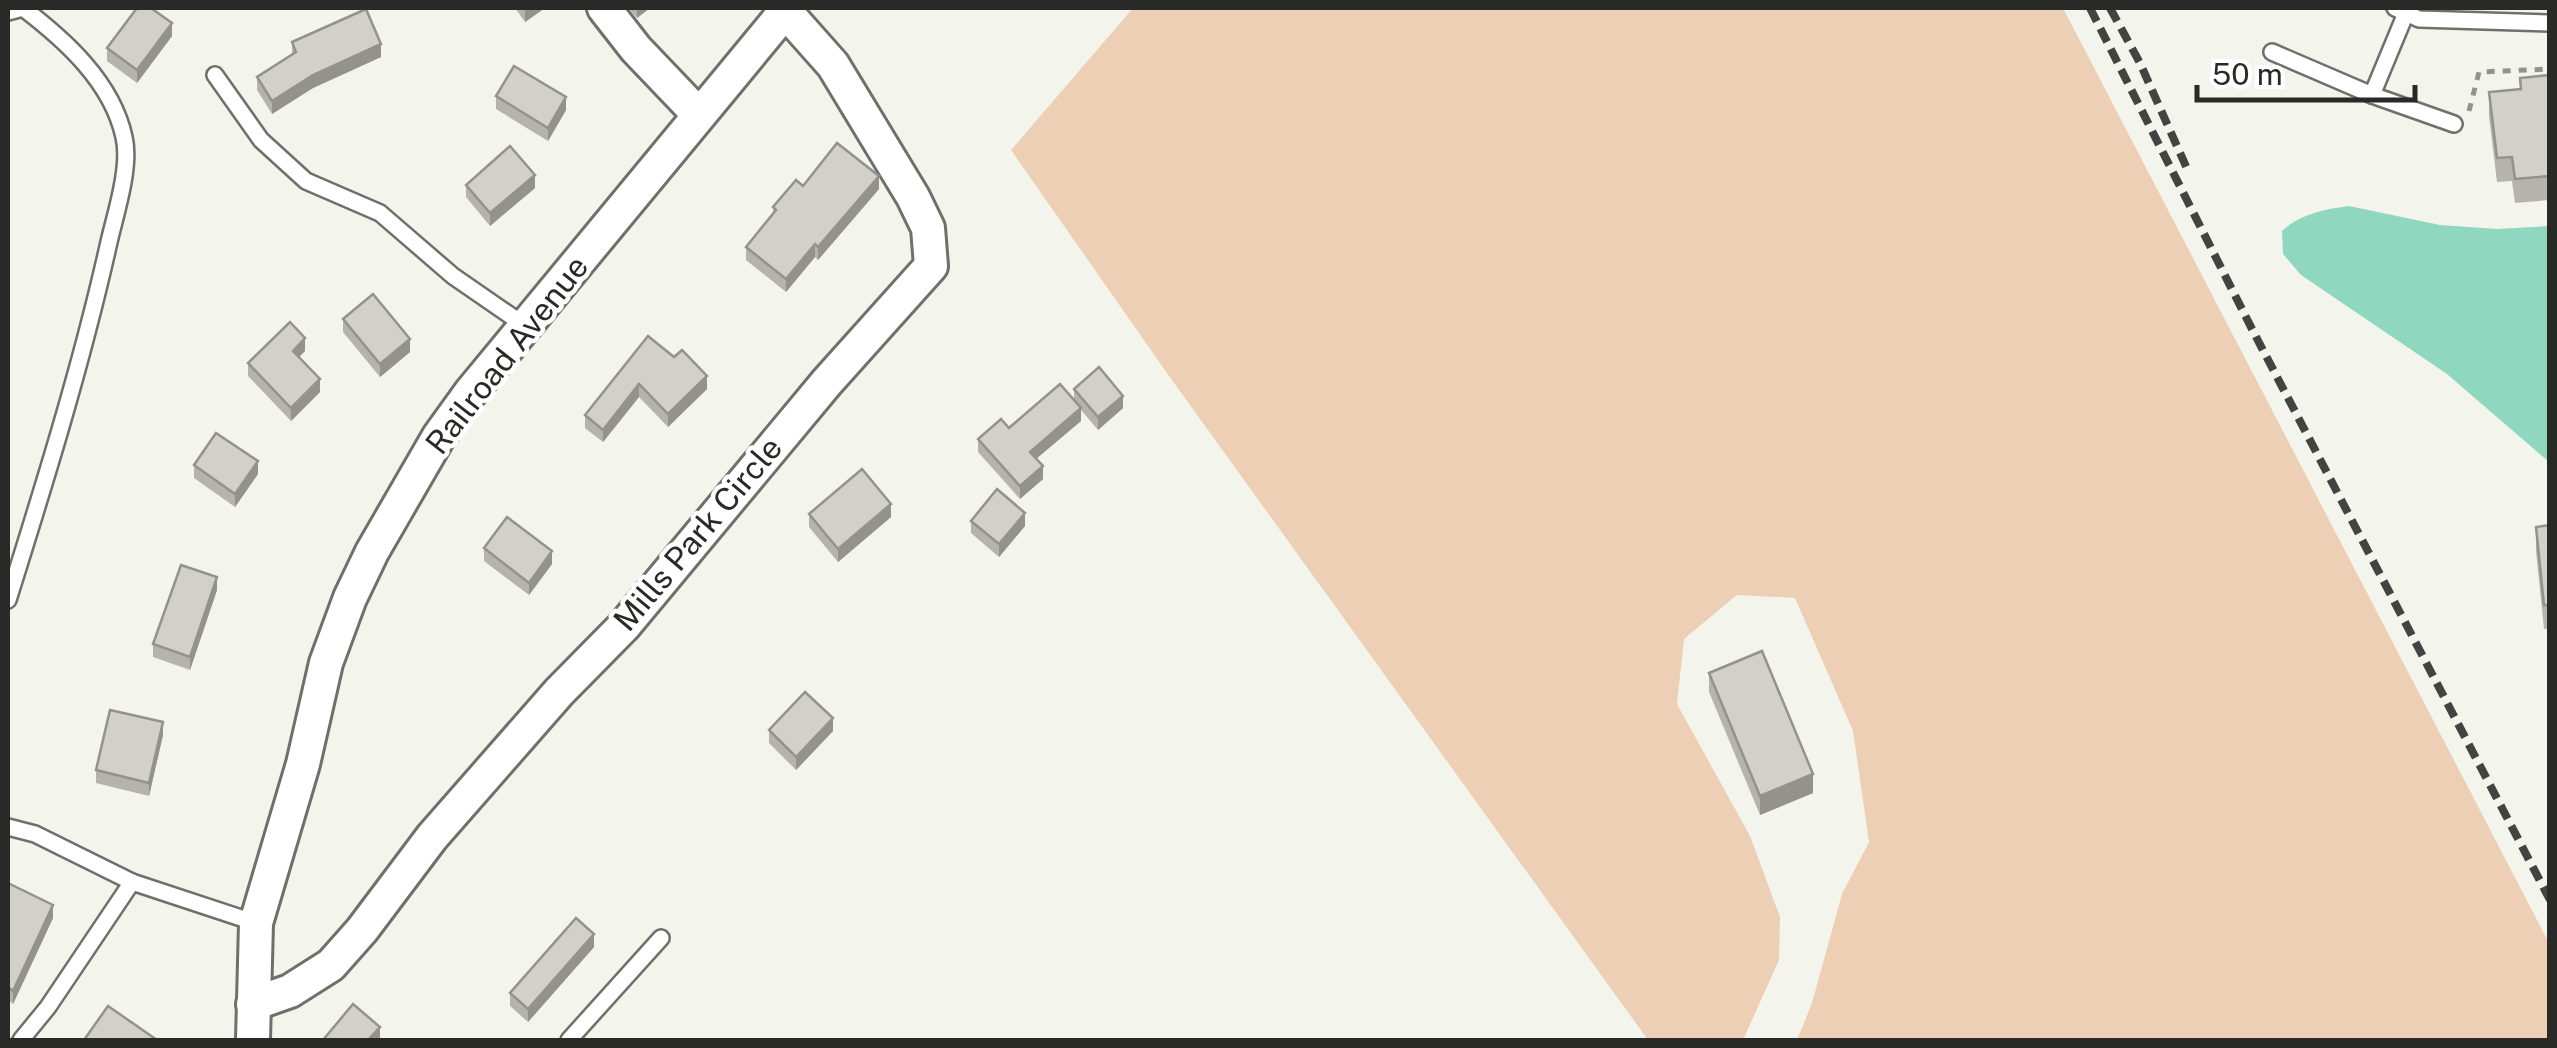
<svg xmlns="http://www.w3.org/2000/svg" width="2557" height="1048" viewBox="0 0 2557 1048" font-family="'Public Sans',sans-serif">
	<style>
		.green { fill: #edcfb5 }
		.water { fill: #90d7c0 }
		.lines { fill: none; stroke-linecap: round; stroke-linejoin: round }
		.service-casing { stroke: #6f7069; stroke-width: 20 }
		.minor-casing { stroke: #6f7069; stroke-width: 38 }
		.path { stroke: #92938e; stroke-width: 5; stroke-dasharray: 8 8; stroke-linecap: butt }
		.service { stroke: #fff; stroke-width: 15 }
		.minor { stroke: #fff; stroke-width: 32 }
		.rail { stroke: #434341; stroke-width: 8; stroke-dasharray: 15 8; stroke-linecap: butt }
		.wall { fill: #b5b3ac }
		.shaded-wall { fill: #93928c }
		.building { fill: #d2d0c8; stroke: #93928c; stroke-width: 2.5 }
		.labels { text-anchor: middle; stroke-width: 9; stroke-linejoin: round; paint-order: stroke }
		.street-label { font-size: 32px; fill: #292927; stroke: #fff }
	</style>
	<rect width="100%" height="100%" fill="#f3f5ed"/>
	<path class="green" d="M1133,8H2063L2549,943V1040H1797L1812,1003L1842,894L1869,842L1853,731L1795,598L1737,595L1684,639L1677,704L1750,836L1780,917L1779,960L1743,1040H1648L1169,376L1011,150Z"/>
	<path class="water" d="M2349,206L2440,225L2497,229L2549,226V462L2447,374L2301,275L2283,254L2282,231C2300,214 2325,209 2349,206Z"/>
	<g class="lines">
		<g class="service-casing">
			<g id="service">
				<path d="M2395,8L2419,19L2550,23"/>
				<path d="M8,12L23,8C65,40 112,82 124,137C131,166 116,212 109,242C82,363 45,482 8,600"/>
				<path d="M2272,52L2372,95L2406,13"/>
				<path d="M215,75L261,140L306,181L380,213L453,276L527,327"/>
				<path d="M2372,95L2454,124"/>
				<path d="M8,827L35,834L132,882L256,923"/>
				<path d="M21,1040L48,1007L132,882"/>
				<path d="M569,1040L661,938"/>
			</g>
		</g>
		<g class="minor-casing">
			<g id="minor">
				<path d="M604,8L636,49L699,115"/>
				<path d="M253,1004L290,991L331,965L362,930L432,837L559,692L624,626L827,382L931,266L928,228L913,197L833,65L785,11"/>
				<path d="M253,1040L256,923L303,764L326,663L350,598L372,552L439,436L470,393L788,8"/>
			</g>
		</g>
		<path class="path" d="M2469,111L2479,72L2550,69"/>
		<use href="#service" class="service"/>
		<use href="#minor" class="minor"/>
		<g class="rail">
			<path d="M2090,8L2253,331L2550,900"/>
			<path d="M2110,8L2140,63L2189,173"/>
		</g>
	</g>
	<g class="wall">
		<path d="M515,8H545L525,22Z"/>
		<path d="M628,8H650L637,18Z"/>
		<path d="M172,36L137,83L107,61V48Z"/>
		<path d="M292,42L381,57L313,88L272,114L257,90V77L292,55Z"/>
		<path d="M2549,75L2550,200L2515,203L2512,181L2497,182L2489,116V92L2520,89V78Z"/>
		<path d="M496,96L566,110L548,141L496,109Z"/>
		<path d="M466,185L535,188L490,226L466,197Z"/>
		<path d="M803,186L879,189L818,260L815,257L786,292L746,260V247L773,213V207Z"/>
		<path d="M343,319L410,352L380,377L343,332Z"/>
		<path d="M305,351L299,357L320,392L291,421L248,376V363Z"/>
		<path d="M674,357L707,389L668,427L639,397L603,442L585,428V415Z"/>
		<path d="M1074,389L1123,408L1098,430L1081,410V421L1036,459L1043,479L1020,499L978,452V439L1074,399Z"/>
		<path d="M194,465L258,474L235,507L194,478Z"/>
		<path d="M809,514L891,517L838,562L809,527Z"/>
		<path d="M971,521L1025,526L999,557L971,533Z"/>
		<path d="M2550,525V629H2544L2536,551V527Z"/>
		<path d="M484,548L552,564L529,595L484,561Z"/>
		<path d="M217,590L190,670L153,657V644Z"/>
		<path d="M1709,673L1813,793L1760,815L1709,692Z"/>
		<path d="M769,730L833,731L796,770L769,743Z"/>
		<path d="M163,735L149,796L96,783V770Z"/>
		<path d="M8,883L53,918L13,1004L8,1000Z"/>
		<path d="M594,947L528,1022L510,1006V993Z"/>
	</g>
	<g class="shaded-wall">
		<path d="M527,8H545L525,22V9Z"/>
		<path d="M637,8H650L637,18Z"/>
		<path d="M172,23V36L137,83V70Z"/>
		<path d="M381,44V57L313,88L272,114V101L313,75Z"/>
		<path d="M566,97V110L548,141V128Z"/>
		<path d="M535,175V188L490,226V213Z"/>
		<path d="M879,176V189L818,260V247Z"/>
		<path d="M815,244V257L786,292V279Z"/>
		<path d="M305,338V351L293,363V351Z"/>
		<path d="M410,339V352L380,377V364Z"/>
		<path d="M707,376V389L668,427V414Z"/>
		<path d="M320,379V392L291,421V408Z"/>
		<path d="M639,384V397L603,442V430Z"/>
		<path d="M1123,396V408L1098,430V417Z"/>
		<path d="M1081,408V421L1030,464V452Z"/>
		<path d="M258,461V474L235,507V494Z"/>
		<path d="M1043,466V479L1020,499V486Z"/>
		<path d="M891,504V517L838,562V549Z"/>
		<path d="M1025,513V526L999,557V544Z"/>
		<path d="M552,551V564L529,595V583Z"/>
		<path d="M217,577V590L190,670V657Z"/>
		<path d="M833,718V731L796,770V757Z"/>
		<path d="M163,722V735L149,796V783Z"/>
		<path d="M1813,774V793L1760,815V796Z"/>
		<path d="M53,905V918L13,1004V991Z"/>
		<path d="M594,934V947L528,1022V1009Z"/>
		<path d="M380,1027V1040H368Z"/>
	</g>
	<g class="building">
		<path d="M137,8H151L172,23L137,70L107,48Z"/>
		<path d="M366,9L381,44L313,75L272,101L257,77L296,52L292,42Z"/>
		<path d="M514,66L566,97L548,128L496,96Z"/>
		<path d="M2549,75L2550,176L2515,179L2512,157L2497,158L2489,92L2521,89L2520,78Z"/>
		<path d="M837,143L879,176L818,247L815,244L786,279L746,247L776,210L773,207L796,180L803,186Z"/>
		<path d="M510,146L535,175L490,213L466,185Z"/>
		<path d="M373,294L410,339L380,364L343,319Z"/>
		<path d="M290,322L305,338L293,351L320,379L291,408L248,363Z"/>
		<path d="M648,336L674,357L682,350L707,376L668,414L639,384L603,430L585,415Z"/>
		<path d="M1099,367L1123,396L1098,417L1074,389Z"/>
		<path d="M1060,384L1081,408L1030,452L1043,466L1020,486L978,439L1001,419L1009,428Z"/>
		<path d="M216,433L258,461L235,494L194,465Z"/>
		<path d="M862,469L891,504L838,549L809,514Z"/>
		<path d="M997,489L1025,513L999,544L971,521Z"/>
		<path d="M507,517L552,551L529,583L484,548Z"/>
		<path d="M2550,525V605H2544L2536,527Z"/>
		<path d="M181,565L217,577L190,657L153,644Z"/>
		<path d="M1762,651L1813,774L1760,796L1709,673Z"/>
		<path d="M805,692L833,718L796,757L769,730Z"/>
		<path d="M110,710L163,722L149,783L96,770Z"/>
		<path d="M8,883L53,905L13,991L8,987Z"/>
		<path d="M576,918L594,934L528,1009L510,993Z"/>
		<path d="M353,1004L380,1027L368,1040H323Z"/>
		<path d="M108,1006L157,1040H84Z"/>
	</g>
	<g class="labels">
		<g class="street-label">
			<text transform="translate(507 355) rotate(-52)" y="11">Railroad Avenue</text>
			<text transform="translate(698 534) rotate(-50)" y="11">Mills Park Circle</text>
		</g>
	</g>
	<rect width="2557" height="1048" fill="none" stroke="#292927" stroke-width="20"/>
	<path d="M2197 85v15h218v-15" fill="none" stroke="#292927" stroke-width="5"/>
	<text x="2212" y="85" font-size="30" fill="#292927" stroke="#ffffff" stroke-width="8" paint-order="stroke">50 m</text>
</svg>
